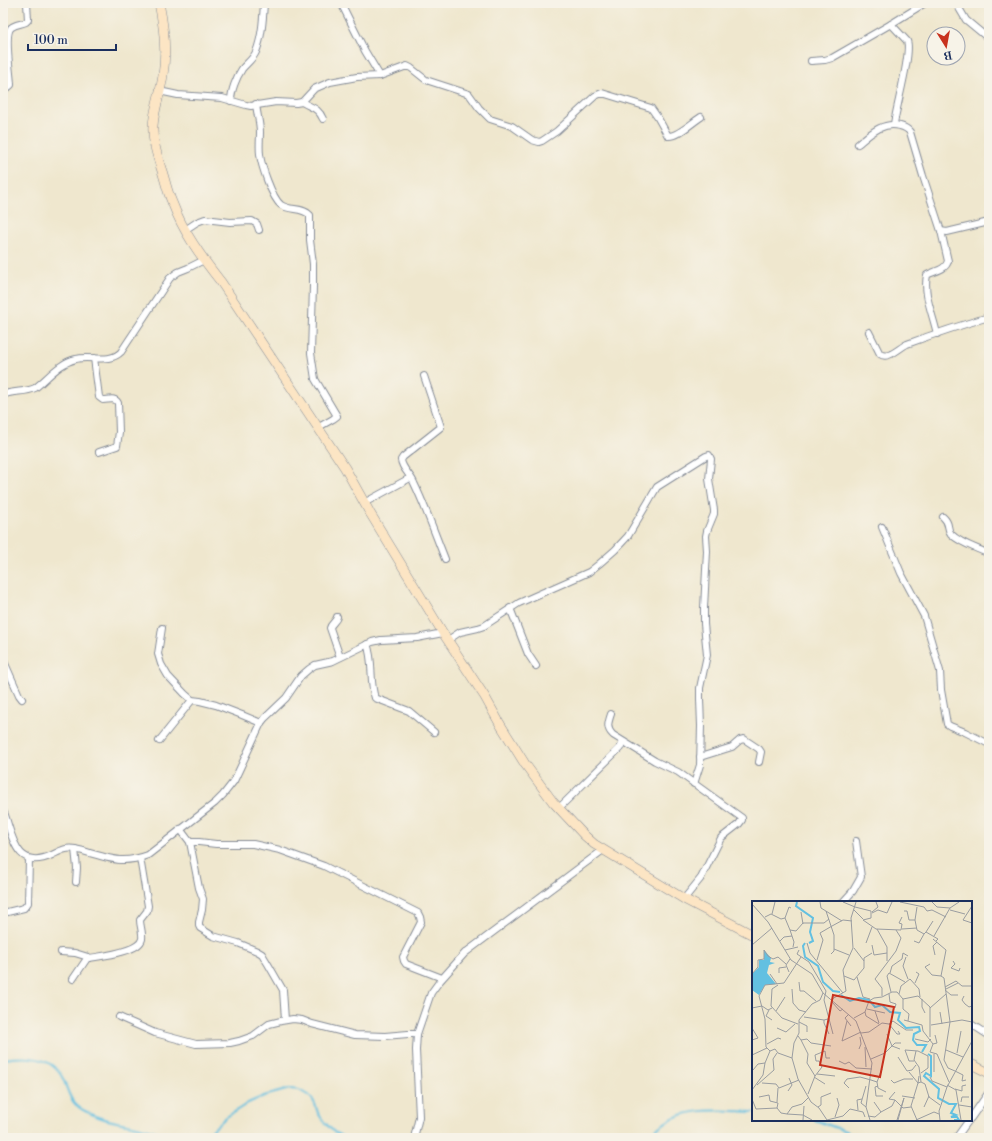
<svg xmlns="http://www.w3.org/2000/svg" width="992" height="1141" viewBox="0 0 992 1141" font-family="'Libre Bodoni',serif">
	<style>
		.lines { fill: none; stroke-linecap: round; stroke-linejoin: round }
		.stream { stroke: #63c0e1; stroke-width: 2 }
		.street-casing { stroke: #858b96; stroke-width: 8 }
		.secondary-casing { stroke: #858b96; stroke-width: 10 }
		.street { stroke: #fff; stroke-width: 6 }
		.secondary { stroke: #fce5c4; stroke-width: 9 }
		.inset-river { fill: none; stroke: #63c0e1; stroke-width: 2 }
		.inset-road { fill: none; stroke: #9a9da1; stroke-width: 1 }
		.view { fill: #c8321e; fill-opacity: 0.15; stroke: #c8321e; stroke-width: 2 }
		.inset-edge { fill: none; stroke: #1b2f5e; stroke-width: 2 }
	</style>
	<rect width="100%" height="100%" fill="#f7f3e8"/>
	<filter id="ink" filterUnits="userSpaceOnUse"><feTurbulence type="fractalNoise" baseFrequency=".025" numOctaves="2"/><feDisplacementMap in="SourceGraphic" scale="8" xChannelSelector="R" yChannelSelector="G"/><feConvolveMatrix kernelMatrix="1 2 1 2 8 2 1 2 1" color-interpolation-filters="sRGB"/></filter>
	<filter id="wash" filterUnits="userSpaceOnUse"><feTurbulence type="fractalNoise" baseFrequency=".012" numOctaves="4" result="noise"/><feDisplacementMap in="SourceGraphic" scale="16" xChannelSelector="R" yChannelSelector="G"/><feGaussianBlur stdDeviation="0.9" result="paint"/><feColorMatrix in="noise" values="0 0 0 0 0 0 0 0 0 0 0 0 0 0 0 0 0 1.4 0 .05"/><feComposite in="paint" operator="in"/></filter>
	<g filter="url(#wash)">
		<rect width="100%" height="100%" fill="#efe7ce"/>
		<g class="lines">
			<g class="stream">
				<path d="M3,1059C27,1056 53,1055 64,1081C70,1096 71,1105 87,1112C103,1121 120,1122 137,1126C150,1129 163,1134 176,1138"/>
				<path d="M815,1120L848,1132L851,1138"/>
				<path d="M204,1138L225,1118L248,1103L264,1096L290,1089L299,1090L311,1097L315,1104L318,1113L324,1122L334,1132L345,1138"/>
				<path d="M645,1138C654,1131 663,1123 673,1118C698,1107 726,1111 753,1112"/>
			</g>
		</g>
	</g>
	<g filter="url(#ink)">
		<g class="lines">
			<g class="street-casing">
				<g id="street">
					<path d="M341,3L365,51L380,76"/>
					<path d="M956,3L966,20L989,39"/>
					<path d="M891,24L907,41C912,52 896,108 894,124"/>
					<path d="M811,61L825,60L832,58L891,24L925,3"/>
					<path d="M159,91L178,95L222,98L246,105L251,106L276,102L296,103L302,102L314,89L330,82L357,77L380,76L407,66L411,68L426,80L469,94L479,108L490,119L512,126L532,140L539,142L542,141L557,131L595,96L602,93L651,108L658,118L668,136C677,137 693,122 701,117"/>
					<path d="M3,92L11,85C11,75 3,32 12,27C16,24 22,24 26,22L28,20L27,3"/>
					<path d="M231,101C231,91 236,78 242,69C246,64 253,59 256,52C262,37 263,19 264,3"/>
					<path d="M302,102C311,108 318,107 323,119"/>
					<path d="M256,104C257,114 260,123 260,132C260,139 259,147 260,154C261,165 272,198 281,205C290,211 302,207 310,215V240L313,264V286L311,353L315,379L337,416L333,419L317,428"/>
					<path d="M858,144C870,134 883,121 900,126C904,127 907,128 910,132L923,176L941,231L947,232L989,222"/>
					<path d="M185,230L197,222L205,219L230,222L252,221L257,224L259,230"/>
					<path d="M869,332L880,354C888,360 899,348 907,344C934,334 961,325 989,317"/>
					<path d="M937,334C933,315 923,294 927,275C934,271 946,270 948,261L941,231"/>
					<path d="M94,358L99,397L103,400C109,400 115,397 118,403L119,432L117,446L99,452"/>
					<path d="M424,376L441,427L403,457L401,460C402,469 411,475 414,483C426,508 435,534 445,559"/>
					<path d="M3,395C13,390 25,393 35,388C48,378 59,363 76,359C90,355 109,364 121,352L170,278L178,272L188,268L204,260"/>
					<path d="M364,503L410,478"/>
					<path d="M943,517C951,524 946,528 951,534C961,544 977,548 989,554"/>
					<path d="M882,527L901,573L924,616L940,671L941,690L947,724L950,726L965,732L989,744"/>
					<path d="M510,608L528,654L536,666"/>
					<path d="M337,617C336,622 331,623 330,628L340,657"/>
					<path d="M162,628L158,654L161,664L168,676L185,694L192,700L200,701L216,705L242,715L261,723"/>
					<path d="M448,640L460,632L478,628L484,626L519,603L589,572L599,564L615,550L628,536L657,487L706,456L709,455L711,459L709,479L712,498L714,510V514L707,531L706,536L707,551L704,608V624L707,655L700,688V699L701,726L700,765L694,784"/>
					<path d="M367,644C374,661 369,680 375,698L409,711L434,732"/>
					<path d="M3,659L19,695L22,699"/>
					<path d="M611,714C608,723 606,728 613,735L655,761L678,772L742,818V820L739,824L721,838L701,878L684,899"/>
					<path d="M159,741L192,700"/>
					<path d="M700,757L732,747L740,740L744,739L759,749L761,752L759,762"/>
					<path d="M559,808L620,748L623,742"/>
					<path d="M3,811L5,815C13,839 17,871 52,855C60,851 66,847 75,849C89,852 109,860 123,860C131,860 140,858 148,855L215,803L223,795L234,781L261,723L265,718L286,698L301,676L309,669L315,665L333,661L372,642L381,640L417,638L443,633"/>
					<path d="M180,829L190,842H199L216,844H253L280,850L324,866L418,913L420,917L421,922L403,957L404,961L406,964L442,978"/>
					<path d="M190,842L199,888L203,899L202,910L199,922V926L200,928L213,936L238,943L257,951L262,954L268,964L283,990L285,1020"/>
					<path d="M75,849L77,868L76,882"/>
					<path d="M843,902L853,891L861,877L856,841"/>
					<path d="M3,913L24,908L28,903L29,859"/>
					<path d="M61,952L75,953L88,957"/>
					<path d="M73,979L88,957L90,958C101,956 139,952 142,939C143,933 140,926 140,920L147,911L148,906L140,858"/>
					<path d="M119,1017L155,1033L196,1044L230,1043L239,1041L253,1036L269,1024L281,1021L293,1019L302,1020L312,1024L355,1035L385,1036L408,1034H417"/>
					<path d="M971,1024L988,1035"/>
					<path d="M971,1118L989,1092"/>
					<path d="M414,1138L419,1117L416,1050L417,1034L431,993L439,982L465,953L603,850"/>
					<path d="M956,1138L969,1120"/>
				</g>
			</g>
			<g class="secondary-casing">
				<g id="secondary">
					<path d="M159,3C164,27 167,51 163,75C161,92 154,109 153,126C152,140 157,155 161,168C165,179 167,191 172,202C183,232 202,258 221,282L345,468L370,513L443,633L485,697L500,724L525,764L553,802L584,835L594,844L684,899L753,935"/>
					<path d="M971,1064L989,1073"/>
				</g>
			</g>
			<use href="#street" class="street"/>
			<use href="#secondary" class="secondary"/>
		</g>
	</g>
	<g transform="translate(752 901)">
		<rect width="220" height="220" fill="#efe7ce"/>
		<path d="M12,49L19,57L18,61L23,62L17,64L15,72L24,83L13,84L7,94L0,89V73L7,66V59H12Z" fill="#63c0e1"/>
		<path class="inset-river" d="M45,1L44,5L61,17L58,31L61,40L57,42M53,42L51,45L53,56L66,65L71,81L81,90L88,91M89,94L98,100L107,97L117,99L123,106L130,104L138,111L148,112L146,119L154,127L167,126L168,130L162,133L161,139L165,144H174L170,151M176,153L179,155V175L174,172L172,175L187,188L186,197L197,203H204L199,212L204,214L199,216H205L207,219H202"/>
		<path class="inset-road" d="M68,1L69,7L90,20M91,1L103,6M148,1L172,6L175,10L180,9L194,16M180,1L185,6L198,7M0,3L16,21L39,59L60,73L71,92L104,120L120,162L114,206L118,219M220,5L211,19L220,22M103,6L119,10V17L111,19L124,28L149,29L150,23L147,22L150,16M165,6L163,19L165,29L172,33L174,31L186,38L184,40M102,9L111,18M198,9L213,13M74,10L82,34V50L79,53M152,10H155L157,19H163M49,11L51,23M120,11L126,6L124,1M120,12L126,9L135,12L140,1M20,13L23,1M13,16L19,13L29,18L33,17L38,29M33,17L37,6L39,7M80,25L91,19L100,20M125,28L135,46V60M150,28L165,27M174,31L181,20M182,35L198,7L207,1M181,38L194,49L189,75L192,77L198,121M28,40L32,36L40,35M162,40L167,42L172,33M55,42L58,52L91,92M114,42L120,26M0,44L20,27M120,44L122,54L135,52M41,46L42,41L38,29L44,30L51,22H72L77,18M102,47L112,60M82,48L97,54M33,49L46,46M47,49L45,53L57,61L74,90L72,99L81,133M183,54L181,45L185,41M154,56L151,65L156,78M65,59L71,39L68,32L80,25M201,60L203,63L199,67L207,70L208,67M178,63L173,66L180,74L189,75M37,71L34,64L38,58M27,72V67L34,66M138,72L140,65L150,58L151,52L156,55M0,73L6,66V59L12,58V49L16,55L21,58L26,56L34,63M18,73L25,83M92,75L102,79L112,67V57L120,52M105,76L111,96L118,98M47,81L48,90H52L64,100M163,82L167,73L164,71M26,84L20,88L19,105L30,117L46,123M193,86L204,80L210,85H220M40,88L41,102L47,109L54,111M194,88L206,82M193,89L199,94H206M139,91L135,75L137,72L153,81M71,92L68,99L60,103L47,119V132L42,142L40,157L46,178L59,201L67,207L75,219M137,93L138,101L144,103L143,107M147,93L149,85L158,78L167,88L168,96M130,95V87L123,78L144,50L149,37L144,29M212,95L210,99L213,103L217,106L220,105M80,98L94,90L91,69L101,47L99,17L104,1M151,98V108L157,113L156,120M170,98V106L173,112M80,101L88,110L91,108M0,107L10,105L16,109L20,107M178,107L194,93M115,108L133,112M17,109L14,115L20,119M24,110L33,96M123,110L127,122M113,111L114,115L127,123M188,111L190,123M97,113L93,117L99,125M52,116L72,119M102,117L113,111L117,100L122,97L130,96L140,91H145L151,98L166,95L178,106V136M76,118L72,119V122L77,133M152,119L170,124L171,130L181,143L178,151L185,153L197,181M95,120L90,140L109,131M47,121L55,125V131M198,121L192,159L196,167L203,170M137,123L141,120L154,129H161M179,124L210,119L220,121M0,127L6,137L0,139M25,127L34,131L43,123M109,132L117,131L130,122L137,123L145,133H148L146,130M135,133L140,145L148,148M46,135L49,139L55,138L59,142L79,145M163,138L176,141L179,138M49,139L56,153L55,162L63,175M15,143L26,137L29,138M181,143L185,142L183,134M113,146L114,166M107,148L109,143L108,136M194,149L211,156M18,150L23,148L26,152L40,157M164,150L162,159L167,166L169,181L173,183L177,196L188,204M205,152L209,130M0,154L15,147M146,156L155,170L160,169L164,164M119,158L133,152L143,142H149M87,160L93,163L97,161L104,167L120,168M162,160H157L153,149L166,150L176,155V167L169,172M1,169L6,163L13,162M203,170L211,174L210,180L214,179M157,171L166,182L167,175M182,171V153M65,173L83,175M62,176L73,183M178,176L180,180L195,186M119,179L125,181L126,187L134,191M139,179L142,182L152,178H161M125,181L130,168M10,182L24,183L27,187L47,179M5,184L22,169L21,158L25,152M195,184L204,189L209,219M126,185L123,186L124,195H131M97,187L92,182L95,178L108,176L119,179M203,188L210,190V185L214,184M0,189L11,174L13,162L18,150L14,146L13,118L7,95L13,84L32,82L49,56M36,190L40,184L37,177M143,191L137,198L143,199L151,207L159,206M56,193L63,175L70,166L67,160H64L63,154L73,150L74,157H78M150,195L163,197M7,196L17,194L18,200L26,202L25,207L29,212L35,213M57,196L50,203L40,206L35,213L51,214L60,219M0,198L4,208L25,207M25,201L26,187M209,201L210,196H217M207,204L220,206M66,206L69,204V196L79,192M114,206L109,202L114,185M172,206L177,195M106,209L105,199L110,198M129,211L140,205L143,199M116,215L123,216L129,211L122,201M83,216L87,204L85,197M51,219L52,205M75,219L91,215L98,208L111,211L113,216M145,219L152,197L146,219M164,219L182,211L187,213M165,219L159,205L166,182L169,181M188,219L187,210L195,186L220,140"/>
		<path class="view" d="M81,94L142,106L128,176L68,164Z"/>
		<rect width="220" height="220" class="inset-edge"/>
	</g>
	<rect width="992" height="1141" fill="none" stroke="#f7f3e8" stroke-width="16"/>
	<g transform="translate(946 46) rotate(169)"><circle r="19" fill="#f7f3e8" stroke="#9fa5b1"/>
	<path d="M0-3L7 15L0 10L-7 15Z" fill="#c8321e"/>
	<text y="-6" font-size="11" font-weight="bold" text-anchor="middle" fill="#1b2f5e">B</text>
	</g>
	<path d="M28 44v6h88v-6" fill="none" stroke="#1b2f5e" stroke-width="2"/>
	<text x="34" y="44" font-size="12" fill="#1b2f5e" stroke="#f7f3e8" stroke-width="3" paint-order="stroke">100 m</text>
</svg>
